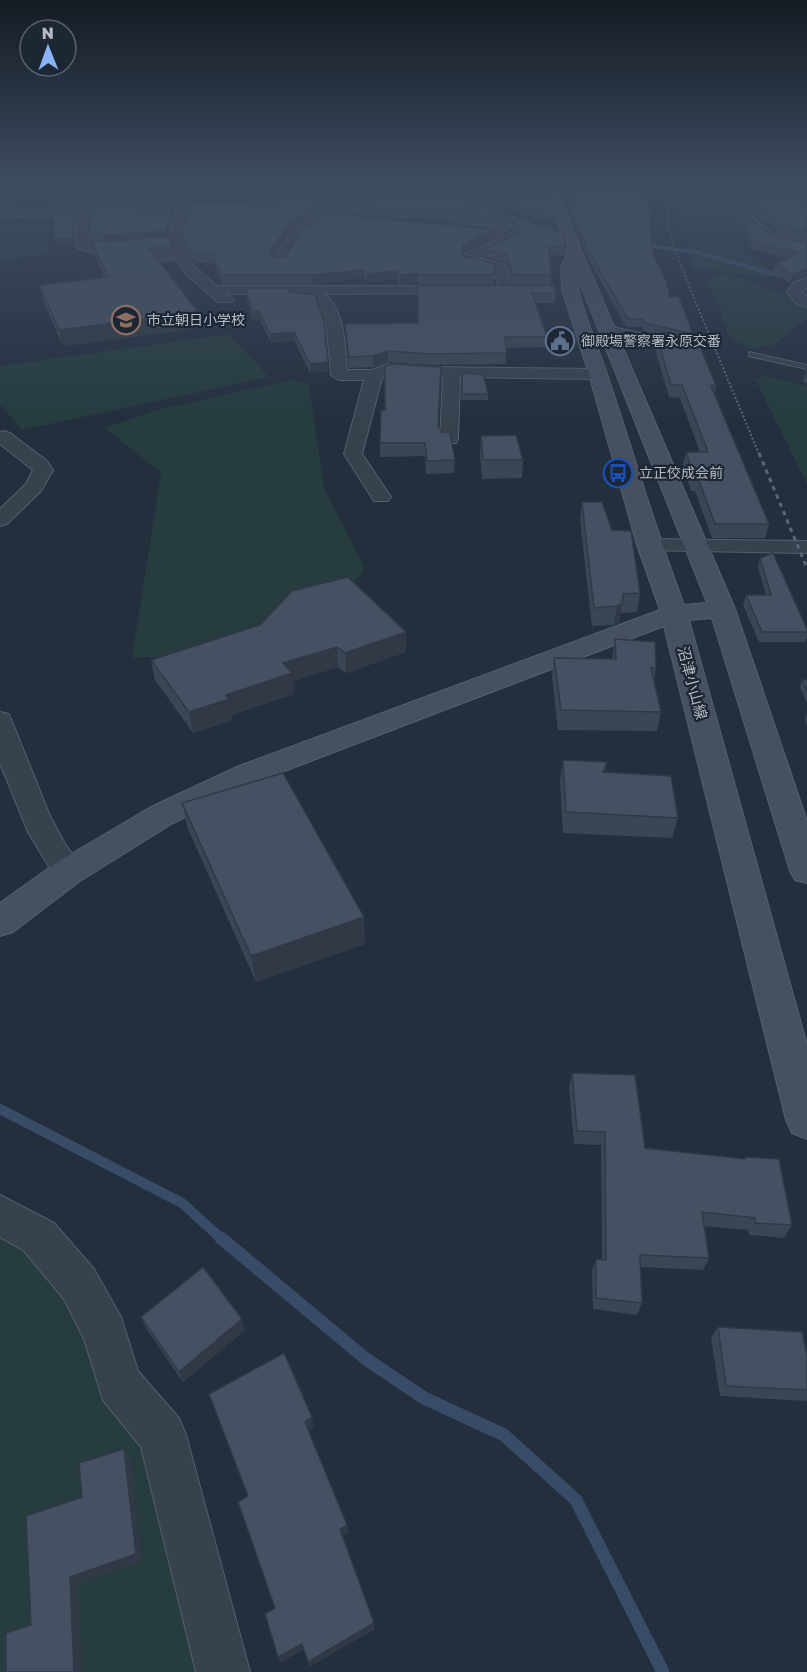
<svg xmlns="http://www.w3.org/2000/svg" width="807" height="1672" viewBox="0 0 807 1672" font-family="'Golos Text','Noto Sans JP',sans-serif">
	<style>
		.green { fill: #263c3f }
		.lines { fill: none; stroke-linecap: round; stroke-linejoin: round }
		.stream-far2 { stroke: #394c67; stroke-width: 4 }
		.stream-far1 { stroke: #394c67; stroke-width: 10 }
		.stream { stroke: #394c67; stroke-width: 13 }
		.lane-casing { stroke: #565f6c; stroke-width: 2 }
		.street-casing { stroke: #565f6c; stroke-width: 2 }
		.secondary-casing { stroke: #565f6c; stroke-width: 2 }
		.lane { fill: #38414e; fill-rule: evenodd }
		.street { fill: #38414e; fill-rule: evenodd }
		.secondary { fill: #465061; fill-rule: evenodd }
		.rail-far1 { stroke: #5a6575; stroke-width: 2; stroke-dasharray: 2 2; stroke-linecap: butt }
		.rail { stroke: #5a6575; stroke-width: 3; stroke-dasharray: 4.5 4.5; stroke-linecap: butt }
		.wall { fill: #3b4654 }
		.shaded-wall { fill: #303945 }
		.building { fill: #455162; stroke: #303945; stroke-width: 1.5 }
		.labels { text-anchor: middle; stroke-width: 4.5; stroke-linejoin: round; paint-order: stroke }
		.far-poi-label { font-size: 14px; fill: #b4bcc9; stroke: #1d2633; text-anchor: start }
		.street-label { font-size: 15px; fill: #b4bcc9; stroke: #1d2633 }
	</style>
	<rect width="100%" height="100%" fill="#242f3e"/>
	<g class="green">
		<path d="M12,186H41L65,193L12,203L9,187Z"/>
		<path d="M680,186C716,186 742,215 769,237L739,243L774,274L766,277L693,268L675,208V198Z"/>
		<path d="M145,193L140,204L64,206L68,195Z"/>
		<path d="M44,216L49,254L0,261V226Z"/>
		<path d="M727,273L807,304V318L774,345L749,349L729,337L717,300L707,280Z"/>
		<path d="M229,334L269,377L22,430L0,405V366Z"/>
		<path d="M767,376L807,386V484L755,379Z"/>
		<path d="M290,380L309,385L324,488L365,568L349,589L214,654L132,658L161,473L105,428L153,411Z"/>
		<path d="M0,1232L55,1275L153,1444L206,1672H0Z"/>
	</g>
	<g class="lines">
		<path class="stream-far2" d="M644,240L657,247L695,252L807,283"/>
		<path class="stream-far1" d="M0,1109L182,1203L223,1240"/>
		<path class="stream" d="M221,1238L366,1359L424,1398L504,1435L576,1500L663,1672"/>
		<g class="lane-casing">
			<g id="lane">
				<path d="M159,186H165L156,199V208L151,209L150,199Z"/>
				<path d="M604,325L671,340L675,342L671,344L604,329Z"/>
				<path d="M749,352L807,365V369L749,356Z"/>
			</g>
		</g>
		<g class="street-casing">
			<g id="street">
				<path d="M0,186H7L15,195L10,210L234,203L236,206L230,210L189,211L180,244L195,267L216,286H462L464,289L462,292L457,293L324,294C345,308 345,347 347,370H372L388,364L429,367L598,369L606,374L598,379L460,377L458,439L456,443H442L440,439L443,377L390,374L382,378L362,454L391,497L388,501H374L344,454L364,380H339L331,375L327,330L317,302L312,299L291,298L290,294H226L234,299L232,302H218L185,273L168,244L177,211L89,214L88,243C99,244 133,242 139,247C130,255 84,254 75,246L77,215L0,218L3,195L0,192Z"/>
				<path d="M694,186C731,186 747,221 779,236C787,239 798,240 807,241V249L772,243L761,236L720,200Z"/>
				<path d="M554,190L560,193L558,195L419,201L413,198L419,195Z"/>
				<path d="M304,199L310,203L308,211L310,213L363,218L369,222L363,226L326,222L299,239L285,264H275L273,261L290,234L311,220L303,219L296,212L298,203Z"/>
				<path d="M456,224L493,226L515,235L517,238L515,241L478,258L505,265L512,289L510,292H500L494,270L465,263L463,260L465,254L502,237L493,234L452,231L450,228L452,225Z"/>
				<path d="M807,278V287L801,292L807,297V307L796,303L787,293L792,284Z"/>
				<path d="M3,431L10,433L47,461L53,470L41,491L7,524L0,526V509L26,484L33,470L0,444V432Z"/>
				<path d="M649,539L807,541V553L641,550L638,545L641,540Z"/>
				<path d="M0,712L9,714L50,816L64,842L84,872L79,880L68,883L57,880L28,832L0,763Z"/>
				<path d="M0,1195L54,1223L94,1269L121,1317L138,1371L179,1418L186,1435L250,1672H196L141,1447L103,1400L84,1339L64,1299L24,1251L0,1237Z"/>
			</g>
		</g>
		<g class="secondary-casing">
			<g id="secondary">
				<path d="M409,186H426L499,208L501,211L494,215L489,214L411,189Z"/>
				<path d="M548,186H560L564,205L582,252L735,609L807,821V883L795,880L790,871L712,618L689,620L807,1045V1139L792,1133L786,1120L664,626L261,780L173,823L80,881L13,932L0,936V903L56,863L151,807L239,766L660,610L637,545L589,374L562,290L561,267L568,252L552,205ZM576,273L707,603L684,605C655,529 633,451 607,374C596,341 580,308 576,273Z"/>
			</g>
		</g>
		<use href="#lane" class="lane"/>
		<use href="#street" class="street"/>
		<use href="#secondary" class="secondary"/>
		<path class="rail-far1" d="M667,186L668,229L686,279L759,454"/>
		<path class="rail" d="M759,453L807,568"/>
	</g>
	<g class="wall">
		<path d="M432,186H547V189L454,192Z"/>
		<path d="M561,186H645L653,254L666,287L669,297L693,334L716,386L715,394L769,524L765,538H712L695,491H691L683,465L686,452H700L680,398L669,397L653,342L654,334L644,331L642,327H626L587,256Z"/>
		<path d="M713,186H807V196L733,193L732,190L720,189Z"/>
		<path d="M418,187V194L226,200L225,193Z"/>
		<path d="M100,190L103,205L54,206L51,192Z"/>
		<path d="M446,195L562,232L566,244V252L564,256L550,255L551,275V284H513L506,263L485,257V249L516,235L512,229L497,225L319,211L288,233L273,257H286L496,237L464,252L463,254L465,257L495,275L494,284H418V282L400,284L397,279L367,282L364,278L312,284H222L214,263H195L182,244L181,235L190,204Z"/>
		<path d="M483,196L556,219V224L482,201Z"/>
		<path d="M744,197L807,199V239L782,235L743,204Z"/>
		<path d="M142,213L173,217L168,238L174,248L176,262H160L198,312L200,328L63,346L43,301L39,285L104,278L94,255L89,233Z"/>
		<path d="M744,215L773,237L807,242L790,283L773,272L775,264L787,258L750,249L742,222Z"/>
		<path d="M807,283V294L805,292Z"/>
		<path d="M418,286L556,293L555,303H536L547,337L546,347L506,348V364L429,365L388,362L373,367L349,368L345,324L418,323Z"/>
		<path d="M245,288H287L328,371L310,373L295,341L271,343L260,320L253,321L246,296Z"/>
		<path d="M807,365V383L803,382Z"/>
		<path d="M462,373L488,394V400H461Z"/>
		<path d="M438,426L442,432L455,460L454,473L426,474L425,456L380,457V443Z"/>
		<path d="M481,436L523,460L522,478L482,479L480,454Z"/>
		<path d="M582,502L612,530L640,593L637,612L620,613L619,623L614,625L592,626L580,520Z"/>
		<path d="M760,558L807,629V637L805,642H759L743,605L746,595H766L758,567Z"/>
		<path d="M260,625L406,652L346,673L338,667L293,681L294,694L231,715L232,720L193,733L155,680L151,660Z"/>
		<path d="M615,639L656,668L654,681L661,712L657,731L558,730L552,677L554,658L612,659Z"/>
		<path d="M802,680H807V704L800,687Z"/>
		<path d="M807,713V726L805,720Z"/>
		<path d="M563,760L607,762L605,772L678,818L672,838L563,833L560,781Z"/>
		<path d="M182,803L365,944L256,982L188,829Z"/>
		<path d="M572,1073L645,1148L744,1159L745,1157L792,1225L784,1238L749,1235L748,1230L704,1226L709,1258L703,1270L641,1267L642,1303L637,1315L593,1309L592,1271L596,1259L602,1260L601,1145L574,1144L569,1087Z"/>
		<path d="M141,1317L245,1330L183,1382L146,1328Z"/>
		<path d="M718,1327L807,1355V1399L806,1401L720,1396L711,1338Z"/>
	</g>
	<g class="shaded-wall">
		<path d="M319,203V211L288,233L271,260L270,251L288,225Z"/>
		<path d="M172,210L173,217L167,239L108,243L107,235Z"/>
		<path d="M74,213L75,217L73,243L55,244L54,239Z"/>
		<path d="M496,229V237L464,252L461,259V251L464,244Z"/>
		<path d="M807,269V277L790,283L792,275Z"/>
		<path d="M364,270V278L312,284L311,275Z"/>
		<path d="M397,271V279L367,282V274Z"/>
		<path d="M418,273V282L400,284V275Z"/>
		<path d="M259,311L260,320L253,321L252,312Z"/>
		<path d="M198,312L200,328L63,346L59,330Z"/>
		<path d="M294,332L295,341L271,343L270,334Z"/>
		<path d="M388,351V362L373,367V356Z"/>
		<path d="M328,362V371L310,373V364Z"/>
		<path d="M622,604L619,623L614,625L617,606Z"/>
		<path d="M406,632V652L346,673L345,653Z"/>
		<path d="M337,647L338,667L293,681L294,694L231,715L232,720L193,733L189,712L226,695L283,663Z"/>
		<path d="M364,917L365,944L256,982L251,956Z"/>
		<path d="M242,1319L245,1330L183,1382L179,1372Z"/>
		<path d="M312,1417L314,1427L307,1431L305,1422Z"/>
		<path d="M124,1449L131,1458L142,1561L78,1584L82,1672H74L70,1577Z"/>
		<path d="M347,1525L349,1533L341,1537L340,1529Z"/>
		<path d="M374,1623L375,1629L310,1667L308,1662Z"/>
		<path d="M302,1644L304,1649L281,1663L278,1657Z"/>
	</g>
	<g class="building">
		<path d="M50,186H93L100,190L51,192Z"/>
		<path d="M249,186H416L418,187L225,193Z"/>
		<path d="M564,186H645L650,214L653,254L667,283L666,287H669V297H679L693,334L645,323L643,319H628L587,248Z"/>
		<path d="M735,186H807V189Z"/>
		<path d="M549,194L556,219L483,196Z"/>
		<path d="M446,195L562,232L566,244L565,247H549L551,275H513L506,254L485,249L517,234L520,230L512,221L498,217L319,203L288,225L270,251L272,257H286L300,232L326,215L496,229L464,244L461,251L465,257L493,263L495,275H418V273L400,275L397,271L367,274L364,270L311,275H221L213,254H194L181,235L190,204Z"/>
		<path d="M744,197L807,199V231L784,227Z"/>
		<path d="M141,207V213L172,210L166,231L107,235L89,233L90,209Z"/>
		<path d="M53,213H74L72,238L54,239Z"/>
		<path d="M744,215L773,237L807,242V269L792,275L775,264L799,253L751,241Z"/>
		<path d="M167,236L174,248H149L198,312L59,330L39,285L108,277L91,241H117Z"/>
		<path d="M554,285L556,293H532L547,337H505L507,353L429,354L388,351L373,356L349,357L345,324L418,323V286Z"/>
		<path d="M245,288H287L290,292L315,295L324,322L328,362L310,364L294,332L270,334L259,311L252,312Z"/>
		<path d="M655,330L689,337L695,334L716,386H711L769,524H715L698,478L694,477L686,452H708L682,385H671Z"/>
		<path d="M390,364L441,367L438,426L442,432H450L455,460L427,461L425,443H380L381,410H385V366Z"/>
		<path d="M807,365V377L805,376Z"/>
		<path d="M462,373L483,374L488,394H462Z"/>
		<path d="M516,435L523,460H483L481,436Z"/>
		<path d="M582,502H602L612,530L631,531L640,593L623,594L622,604L617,606L594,608Z"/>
		<path d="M773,553L807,629V632H762L746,595H771L760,558Z"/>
		<path d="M348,577L406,632L345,653L337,647L283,663L292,673L226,695L229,699L189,712L151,660L260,625L292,591Z"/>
		<path d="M615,639L655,642L656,668H651L661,712L561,710L554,658L616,659Z"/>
		<path d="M802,680H807V691Z"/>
		<path d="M563,760L607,762L603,772L671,776L678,818L566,812Z"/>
		<path d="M283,773L364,917L251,956L182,803Z"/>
		<path d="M572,1073L635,1075L645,1148L745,1159V1157L779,1159L792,1225L755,1223V1218L702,1212L709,1258L640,1255L642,1303L596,1298V1259L606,1260L605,1132L577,1131Z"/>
		<path d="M203,1267L242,1319L179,1372L141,1317Z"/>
		<path d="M718,1327L802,1332L807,1355V1390L726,1386Z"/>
		<path d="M284,1353L312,1417L305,1422L347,1525L340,1529L374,1623L308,1662L302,1644L278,1657L265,1614L275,1608L238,1502L248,1496L209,1394Z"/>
		<path d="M124,1449L136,1554L70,1577L74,1672H6V1633L31,1625L26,1516L82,1497L79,1463Z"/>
	</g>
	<linearGradient id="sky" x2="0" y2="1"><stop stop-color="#141a22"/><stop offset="0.44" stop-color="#3f4d63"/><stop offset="1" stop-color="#3f4d63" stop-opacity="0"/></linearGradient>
	<rect width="807" height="420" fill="url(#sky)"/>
	<defs>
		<g id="school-ring" transform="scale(1.5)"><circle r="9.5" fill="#1d2633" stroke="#8d6e63" stroke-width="1.5"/><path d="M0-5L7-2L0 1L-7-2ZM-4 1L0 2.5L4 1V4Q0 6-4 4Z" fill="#8d6e63"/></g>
		<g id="civic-ring" transform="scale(1.5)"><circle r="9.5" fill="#1d2633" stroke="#5c6f8a" stroke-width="1.5"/><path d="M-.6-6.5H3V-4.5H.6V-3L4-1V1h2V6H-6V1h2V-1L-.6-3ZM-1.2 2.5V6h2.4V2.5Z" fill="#5c6f8a"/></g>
		<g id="bus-ring" transform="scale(1.5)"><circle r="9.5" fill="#1d2633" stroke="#1a4fb4" stroke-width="1.5"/><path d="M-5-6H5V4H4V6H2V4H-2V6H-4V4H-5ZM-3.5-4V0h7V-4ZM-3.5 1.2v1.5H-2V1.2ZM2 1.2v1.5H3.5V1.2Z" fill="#1a4fb4"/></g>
	</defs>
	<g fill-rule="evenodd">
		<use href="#school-ring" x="126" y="320"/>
		<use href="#civic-ring" x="560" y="341"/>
		<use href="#bus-ring" x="618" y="473"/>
	</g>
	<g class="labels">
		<g class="far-poi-label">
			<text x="147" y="325">市立朝日小学校</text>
			<text x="581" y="346">御殿場警察署永原交番</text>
			<text x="639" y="478">立正佼成会前</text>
		</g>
		<g class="street-label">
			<text transform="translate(692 683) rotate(75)" y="5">沼津小山線</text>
		</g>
	</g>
	<g transform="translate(48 48) rotate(359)"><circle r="28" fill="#1d2633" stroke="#59626f" stroke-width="1.5"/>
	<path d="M0-4.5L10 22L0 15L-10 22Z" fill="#8ab4f8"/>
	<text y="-9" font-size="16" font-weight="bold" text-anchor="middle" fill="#b4bcc9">N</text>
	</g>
</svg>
